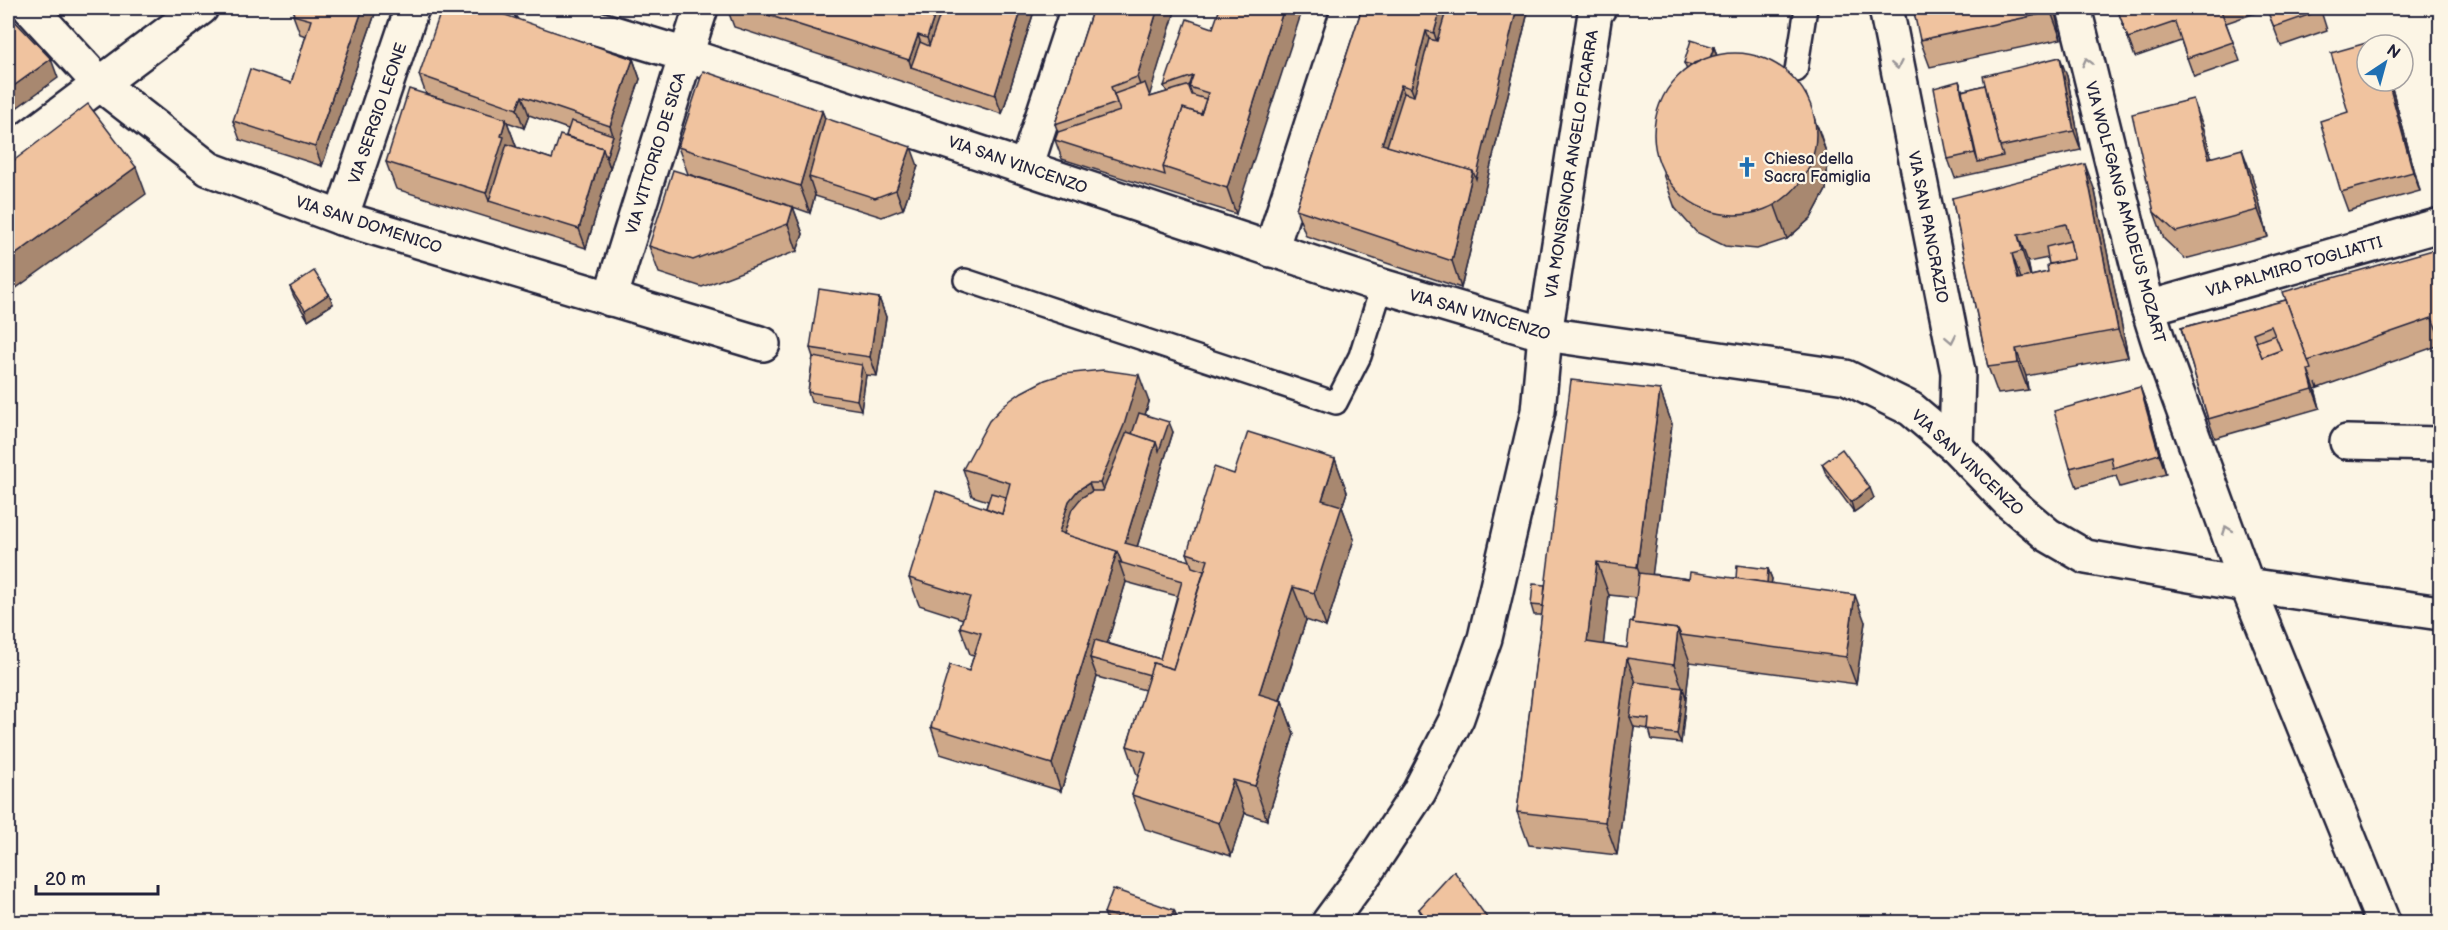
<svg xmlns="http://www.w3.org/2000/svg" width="2448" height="930" viewBox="0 0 2448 930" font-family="'Balsamiq Sans',sans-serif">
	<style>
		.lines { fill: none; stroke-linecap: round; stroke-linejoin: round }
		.service-casing { stroke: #22223b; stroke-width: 26 }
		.minor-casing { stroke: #22223b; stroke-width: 38 }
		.tertiary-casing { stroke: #22223b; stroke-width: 38 }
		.secondary-casing { stroke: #22223b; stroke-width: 38 }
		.service { stroke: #fcf5e5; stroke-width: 21 }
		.minor { stroke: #fcf5e5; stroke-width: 33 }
		.tertiary { stroke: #fcf5e5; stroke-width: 33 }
		.secondary { stroke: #fcf5e5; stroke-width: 33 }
		.wall { fill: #cea889; stroke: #22223b; stroke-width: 1.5; fill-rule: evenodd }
		.shaded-wall { fill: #a8886f; stroke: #22223b; stroke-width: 1.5 }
		.building { fill: #f0c39f; stroke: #22223b; stroke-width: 1.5; fill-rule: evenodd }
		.oneway { stroke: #9a9698 }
		.labels { text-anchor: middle; stroke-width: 4.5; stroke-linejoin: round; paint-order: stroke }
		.street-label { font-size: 16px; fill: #22223b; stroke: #fcf5e5 }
		.poi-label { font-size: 16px; fill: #22223b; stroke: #fcf5e5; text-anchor: start }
	</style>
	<rect width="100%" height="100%" fill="#fcf5e5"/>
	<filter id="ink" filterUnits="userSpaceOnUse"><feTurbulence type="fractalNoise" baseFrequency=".0167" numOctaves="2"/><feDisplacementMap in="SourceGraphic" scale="12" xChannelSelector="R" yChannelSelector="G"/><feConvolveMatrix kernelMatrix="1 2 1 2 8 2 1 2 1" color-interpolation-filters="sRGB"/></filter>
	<g filter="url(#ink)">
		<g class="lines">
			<g class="service-casing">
				<g id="service">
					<path d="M1796,71L1806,8"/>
					<path d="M965,280L1336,403L1360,356L1382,286"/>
				</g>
			</g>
			<g class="minor-casing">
				<g id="minor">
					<path d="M30,8L100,84L209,169L341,218L763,344"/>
					<path d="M1886,8L1958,372L1956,447"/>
					<path d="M2074,8L2148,308L2159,343L2247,585L2383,922"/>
					<path d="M8,153L201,8"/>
					<path d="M1026,167L1078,8"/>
					<path d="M341,218L412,8"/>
					<path d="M1271,250L1349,8"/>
					<path d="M610,299L686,55"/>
					<path d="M2148,308L2440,225"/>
					<path d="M2347,442L2440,444"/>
				</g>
			</g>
			<g class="tertiary-casing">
				<g id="tertiary">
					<path d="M686,55L701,8"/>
					<path d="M1545,334L1595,13L1599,8"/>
				</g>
			</g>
			<g class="secondary-casing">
				<g id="secondary">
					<path d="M531,8L686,55L1382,286L1545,334L1846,377L1911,409L1956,447L2009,502L2048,535L2086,557L2247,585L2440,613"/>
					<path d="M1329,922L1366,872L1419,792L1457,718L1485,638L1538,411L1545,334"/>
				</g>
			</g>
			<use href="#service" class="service"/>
			<use href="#minor" class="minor"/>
			<use href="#tertiary" class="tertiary"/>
			<use href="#secondary" class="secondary"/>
		</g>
		<g class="wall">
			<path d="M285,8H377L322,166L240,140L233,121L291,83L306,36L300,34L293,15L295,11Z"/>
			<path d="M727,8H1035L1002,114L734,27Z"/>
			<path d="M1093,8H1176L1149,95L1150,97L1167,92L1164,86L1213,28L1236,214L1062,159L1055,140L1058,132L1055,124Z"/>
			<path d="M1362,8H1529L1461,288L1306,236L1296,209Z"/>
			<path d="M2054,8L2061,39L1930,67L1920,40Z"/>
			<path d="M2117,8H2320L2327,30L2281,46L2267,9L2226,23L2240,61L2194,77L2181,41L2135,57Z"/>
			<path d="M1714,47L1717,56L1818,127L1828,158L1826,190L1811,218L1787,239L1757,249L1725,246L1696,232L1675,208L1663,174L1687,70L1684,63Z"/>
			<path d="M633,59L640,79L617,145L586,248L396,189L386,162L445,100L426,94L419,75ZM529,115L568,129L566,136L552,159L515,147L516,146L507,122L524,128Z"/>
			<path d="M2067,76L2081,150L1955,178L1948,159L1959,81L1962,91L1985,85Z"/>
			<path d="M2390,81L2420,191L2348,211L2341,192L2348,112Z"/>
			<path d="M822,111L825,118L918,166L903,209L882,217L815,196V195L810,213L793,207L803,234L797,251L702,287L659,273L649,246L784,204L688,174L678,147Z"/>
			<path d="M2203,126L2211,157L2252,176L2268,237L2185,259L2164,239L2154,212Z"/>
			<path d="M2095,191L2128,357L2026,376L2028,390L1998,394L1988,367L1952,198ZM2048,258L2049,264L2048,272L2031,276L2028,262Z"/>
			<path d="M2440,248V345L2318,388L2316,383L2318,388L2315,389L2320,408L2215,438L2208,419L2181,328L2286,300Z"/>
			<path d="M290,287L329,294L333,304L308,320L294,297Z"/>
			<path d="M879,298L886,317L877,376L866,375L861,410L811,402L808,392L813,357L810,348Z"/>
			<path d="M2140,387L2147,406L2166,474L2120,487L2116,476L2077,487L2070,468Z"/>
			<path d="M1660,390L1672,424L1652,574L1689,579L1736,578L1768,569L1772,579L1771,583L1865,622L1856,684L1690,662L1681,743L1652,740L1649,729L1634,727L1617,855L1529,845L1517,812L1542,615H1534L1531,605L1545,585ZM1609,595L1636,598L1633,623L1627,648L1603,644Z"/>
			<path d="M1149,402L1145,414L1173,432L1137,547L1190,561L1187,553L1234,474L1335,459L1347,492L1342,507L1354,539L1326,627L1306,620L1280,701H1282L1294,734L1267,820L1245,813L1231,856L1145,829L1132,795L1138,778L1127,746L1145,690L1097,677L1061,791L940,754L931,727L969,671L974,655L970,654L960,627L963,619L919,605L909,578L986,508L988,501L972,496L963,469ZM1126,582L1177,596L1160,659L1107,643Z"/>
			<path d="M1822,464L1874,498L1854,512L1826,474Z"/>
			<path d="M1419,909L1490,922H1424Z"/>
			<path d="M1174,910L1178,920L1177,922H1108L1104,913Z"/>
		</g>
		<g class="shaded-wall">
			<path d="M363,8H377L322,166L315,147Z"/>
			<path d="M937,8H943L936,65L927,38Z"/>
			<path d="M1022,8H1035L1002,114L995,95Z"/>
			<path d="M1158,8H1176L1147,104L1137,77Z"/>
			<path d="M1284,8H1303L1236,214L1227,188Z"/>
			<path d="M1441,8H1453L1443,60L1434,33Z"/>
			<path d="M1517,8H1529L1461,288L1452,261L1473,171Z"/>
			<path d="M2050,8H2054L2061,39L2051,12Z"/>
			<path d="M1426,31L1436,58L1421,115L1411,88Z"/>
			<path d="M918,35L927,61L911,67L909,60Z"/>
			<path d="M1714,47L1717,57L1707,69Z"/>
			<path d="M2060,57L2067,76L2081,150L2074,131Z"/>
			<path d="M51,59L58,78L8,114V90Z"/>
			<path d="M633,59L640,79L610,168L606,158L613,135L610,126Z"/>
			<path d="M1959,81L1966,100L1978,162L1975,153Z"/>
			<path d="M2388,81H2390L2420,191L2413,172Z"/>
			<path d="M1401,85L1411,112L1397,156L1382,144Z"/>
			<path d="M1806,94L1828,158L1826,190L1811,218L1787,239L1775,206Z"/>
			<path d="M522,96L529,115L524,128L517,109Z"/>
			<path d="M2193,99L2203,126L2219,185L2209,158Z"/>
			<path d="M822,111L832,137L809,177L815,195L810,213L800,186Z"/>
			<path d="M506,119L516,146L512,157L489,201L486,193L501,136Z"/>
			<path d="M911,147L918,166L903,209L896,190Z"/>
			<path d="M603,148L610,168L586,248L579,229Z"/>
			<path d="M2242,149L2252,176L2268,237L2258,210Z"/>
			<path d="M2085,164L2095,191L2128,357L2118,330Z"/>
			<path d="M136,167L146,194L8,294V260Z"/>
			<path d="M793,207L803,234L797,251L788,224Z"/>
			<path d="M2018,235L2028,262L2031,278L2022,251Z"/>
			<path d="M2012,254L2022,281L2018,279Z"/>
			<path d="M329,294L333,304L308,320L305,310Z"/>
			<path d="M879,298L886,317L877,376L870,357Z"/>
			<path d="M2016,349L2026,376L2028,390L2018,363Z"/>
			<path d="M862,365L866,375L861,410L857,400Z"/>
			<path d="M2308,370L2315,389L2320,408L2313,389Z"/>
			<path d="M1139,375L1149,402L1136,444L1110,510L1100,483Z"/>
			<path d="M2140,387L2147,406L2166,474L2159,454Z"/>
			<path d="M1660,390L1672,424L1649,600L1637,567Z"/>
			<path d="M1169,422L1173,432L1132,563L1125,543L1156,442Z"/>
			<path d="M1335,459L1347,492L1342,507L1354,539L1326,627L1314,593L1322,500Z"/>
			<path d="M1089,483L1099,510L1074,544L1059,532L1069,501L1078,490Z"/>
			<path d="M1870,488L1874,498L1854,512L1851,502Z"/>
			<path d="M1117,551L1122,563L1119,562L1126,582L1102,661L1090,658L1097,677L1061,791L1052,764Z"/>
			<path d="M1597,562L1609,595L1600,675L1587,642Z"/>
			<path d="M1768,569L1772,579L1768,608L1765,598Z"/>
			<path d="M1293,587L1306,620L1271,727L1259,694Z"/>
			<path d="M1855,595L1865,622L1856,684L1846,657Z"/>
			<path d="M1678,629L1690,662L1686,698L1674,665Z"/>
			<path d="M1627,658L1639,691L1630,717L1634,727L1617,855L1605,822Z"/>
			<path d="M1683,688L1686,698L1681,743L1677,734Z"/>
			<path d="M1282,701L1294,734L1267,820L1255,786Z"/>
			<path d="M1233,780L1245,813L1231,856L1219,823Z"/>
			<path d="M1174,910L1178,920L1177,922H1170Z"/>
		</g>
		<g class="building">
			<path d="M296,8H363L315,147L233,121L250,69L291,83L311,20L293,15Z"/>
			<path d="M442,8H485L633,59L610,126L522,96L517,109L419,75Z"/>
			<path d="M746,8H937L927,38L918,35L909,60Z"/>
			<path d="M941,8H1022L995,95L911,67L920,42L929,46L942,9Z"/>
			<path d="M1093,8H1158L1137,77L1111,87L1117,103L1055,124Z"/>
			<path d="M1220,8H1284L1227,188L1163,167L1183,108L1201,114L1208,93L1189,87L1193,76L1164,86L1187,19L1213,28Z"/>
			<path d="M1362,8H1441L1434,33L1426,31L1411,88L1401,85L1382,144L1473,171L1452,261L1296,209Z"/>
			<path d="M1447,8H1517L1476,179L1473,171L1387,146L1404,93L1414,96L1429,39L1437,41Z"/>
			<path d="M1913,8H2050L2051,12L1920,40Z"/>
			<path d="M2117,8H2220L2233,42L2187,58L2175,22L2128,38Z"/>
			<path d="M2266,8H2319L2320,11L2274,27Z"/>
			<path d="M8,14L51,59L8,90Z"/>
			<path d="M2440,16V40L2434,17Z"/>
			<path d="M1691,40L1714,47L1710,58L1694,63L1692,65L1684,63Z"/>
			<path d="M2377,40L2379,45H2367V81H2388L2413,172L2341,192L2320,121L2348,112L2331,53Z"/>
			<circle cx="1735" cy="134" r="81"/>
			<path d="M2060,57L2074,131L2000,147L1983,76Z"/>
			<path d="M703,71L822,111L800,186L678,147Z"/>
			<path d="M1959,81L1975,153L1948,159L1934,88Z"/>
			<path d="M1145,83L1150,97L1190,85L1189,87L1192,95L1206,99L1201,114L1183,108L1163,167L1165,175L1055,140L1058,132L1120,111L1114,94Z"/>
			<path d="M1985,85L2000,147L2003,156L1978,162L1962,91Z"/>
			<path d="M409,89L506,119L501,136L504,137L486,193L386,162Z"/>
			<path d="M2193,99L2209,158L2242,149L2258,210L2176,232L2154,212L2132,114Z"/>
			<path d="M88,104L136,167L8,260V165Z"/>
			<path d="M825,118L911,147L896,190L875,198L809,177Z"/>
			<path d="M571,121L613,135L606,158L603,148L566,136Z"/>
			<path d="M560,135L603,148L579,229L489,201L507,144L552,159Z"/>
			<path d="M2085,164L2118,330L2016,349L2018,363L1988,367L1952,198ZM2066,224L2074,259L2047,265L2048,272L2018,279L2012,254L2022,251L2018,235Z"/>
			<path d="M673,170L793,207L788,224L693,260L649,246Z"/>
			<path d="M2070,241L2074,259L2049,264L2046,247Z"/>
			<path d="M2440,248V338L2432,318L2308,361L2283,292Z"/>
			<path d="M314,271L329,294L305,310L290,287Z"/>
			<path d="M819,289L879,298L870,357L810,348Z"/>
			<path d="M2286,300L2311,369L2308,370L2313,389L2208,419L2181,328ZM2271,326L2281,350L2262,357L2253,333Z"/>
			<path d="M2275,335L2281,350L2262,357L2256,342Z"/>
			<path d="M813,357L862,365L857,400L808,392Z"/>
			<path d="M1103,370L1139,375L1124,425L1100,483H1089L1078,490L1069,501L1059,532L1117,551L1052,764L931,727L950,665L969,671L981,633L960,627L970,597L909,578L936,491L1002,514L1010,483L963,469L989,421L1005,404L1022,392L1045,380L1063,374Z"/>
			<path d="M1571,380L1660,390L1637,567L1597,562L1587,642L1627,648L1630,622L1678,629L1674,665L1627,658L1605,822L1517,812Z"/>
			<path d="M2140,387L2159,454L2113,468L2111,457L2070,468L2054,411Z"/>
			<path d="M1139,413L1169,422L1159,451L1156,442L1132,434Z"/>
			<path d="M1127,432L1156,442L1125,543L1190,561L1192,567L1204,571L1173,669L1153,663L1150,675L1090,658L1095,640L1160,659L1182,581L1122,563L1117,551L1064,534L1072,509L1081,498L1092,491H1103Z"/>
			<path d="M1248,432L1335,459L1322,500L1342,506L1314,593L1293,587L1259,694L1282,701L1255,786L1233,780L1219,823L1132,795L1146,752L1127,746L1153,663L1173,669L1208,560L1187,553L1214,467L1234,474Z"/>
			<path d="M1842,449L1870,488L1851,502L1822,464Z"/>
			<path d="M991,493L1006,497L1002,514L986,508Z"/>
			<path d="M1737,565L1768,569L1767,583L1736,578Z"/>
			<path d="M1690,572L1855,595L1846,657L1681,635L1678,629L1633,623L1639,573L1689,579Z"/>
			<path d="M1533,584L1545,585L1543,606L1531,605Z"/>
			<path d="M1635,682L1683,688L1677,734L1648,730L1649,719L1630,717Z"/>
			<path d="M1454,871L1490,922H1429L1419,909Z"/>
			<path d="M1113,889L1174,910L1170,922H1133L1104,913Z"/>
		</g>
		<defs><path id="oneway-chevron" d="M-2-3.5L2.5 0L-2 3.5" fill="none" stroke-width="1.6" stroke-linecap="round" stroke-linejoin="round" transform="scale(1.5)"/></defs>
		<g class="oneway">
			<use href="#oneway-chevron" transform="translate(2087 62) rotate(-104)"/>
			<use href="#oneway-chevron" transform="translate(1897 65) rotate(79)"/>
			<use href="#oneway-chevron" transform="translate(1951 339) rotate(79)"/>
			<use href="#oneway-chevron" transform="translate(2227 530) rotate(-110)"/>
		</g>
	</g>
	<defs>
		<g id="church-bare" transform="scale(1.62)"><path d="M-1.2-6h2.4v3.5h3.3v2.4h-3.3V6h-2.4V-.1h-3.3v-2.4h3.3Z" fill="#1f6fb2" stroke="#fcf5e5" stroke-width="2.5" paint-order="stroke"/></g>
	</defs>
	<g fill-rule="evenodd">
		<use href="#church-bare" x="1747" y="167"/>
	</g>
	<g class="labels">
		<g class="street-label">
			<text transform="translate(377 113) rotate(-71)" y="6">VIA SERGIO LEONE</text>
			<text transform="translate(655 153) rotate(-73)" y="6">VIA VITTORIO DE SICA</text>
			<text transform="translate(1018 164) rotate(19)" y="6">VIA SAN VINCENZO</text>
			<text transform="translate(1571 164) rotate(-81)" y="6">VIA MONSIGNOR ANGELO FICARRA</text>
			<text transform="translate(2126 212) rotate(75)" y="6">VIA WOLFGANG AMADEUS MOZART</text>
			<text transform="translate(369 224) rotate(18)" y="6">VIA SAN DOMENICO</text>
			<text transform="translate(1929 227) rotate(79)" y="6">VIA SAN PANCRAZIO</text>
			<text transform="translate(2294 266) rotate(-16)" y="6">VIA PALMIRO TOGLIATTI</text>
			<text transform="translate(1480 314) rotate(16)" y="6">VIA SAN VINCENZO</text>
			<text transform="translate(1968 462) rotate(43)" y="6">VIA SAN VINCENZO</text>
		</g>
		<g class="poi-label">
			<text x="1764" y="164">Chiesa della<tspan x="1764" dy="18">Sacra Famiglia</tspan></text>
		</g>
	</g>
	<rect width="2448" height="930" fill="none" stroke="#fcf5e5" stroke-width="30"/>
	<rect x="15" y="15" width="2418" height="900" fill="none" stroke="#22223b" stroke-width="2" filter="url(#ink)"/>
	<g transform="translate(2385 63) rotate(36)"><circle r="28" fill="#fcf5e5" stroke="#a5a1a1" stroke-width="1.5"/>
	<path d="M0-4.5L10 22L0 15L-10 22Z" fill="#1f6fb2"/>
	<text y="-9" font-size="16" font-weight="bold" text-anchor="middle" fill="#22223b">N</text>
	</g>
	<path d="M36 885v9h122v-9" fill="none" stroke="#22223b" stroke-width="3"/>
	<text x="45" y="885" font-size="18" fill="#22223b" stroke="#fcf5e5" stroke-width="4.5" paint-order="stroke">20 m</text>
</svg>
